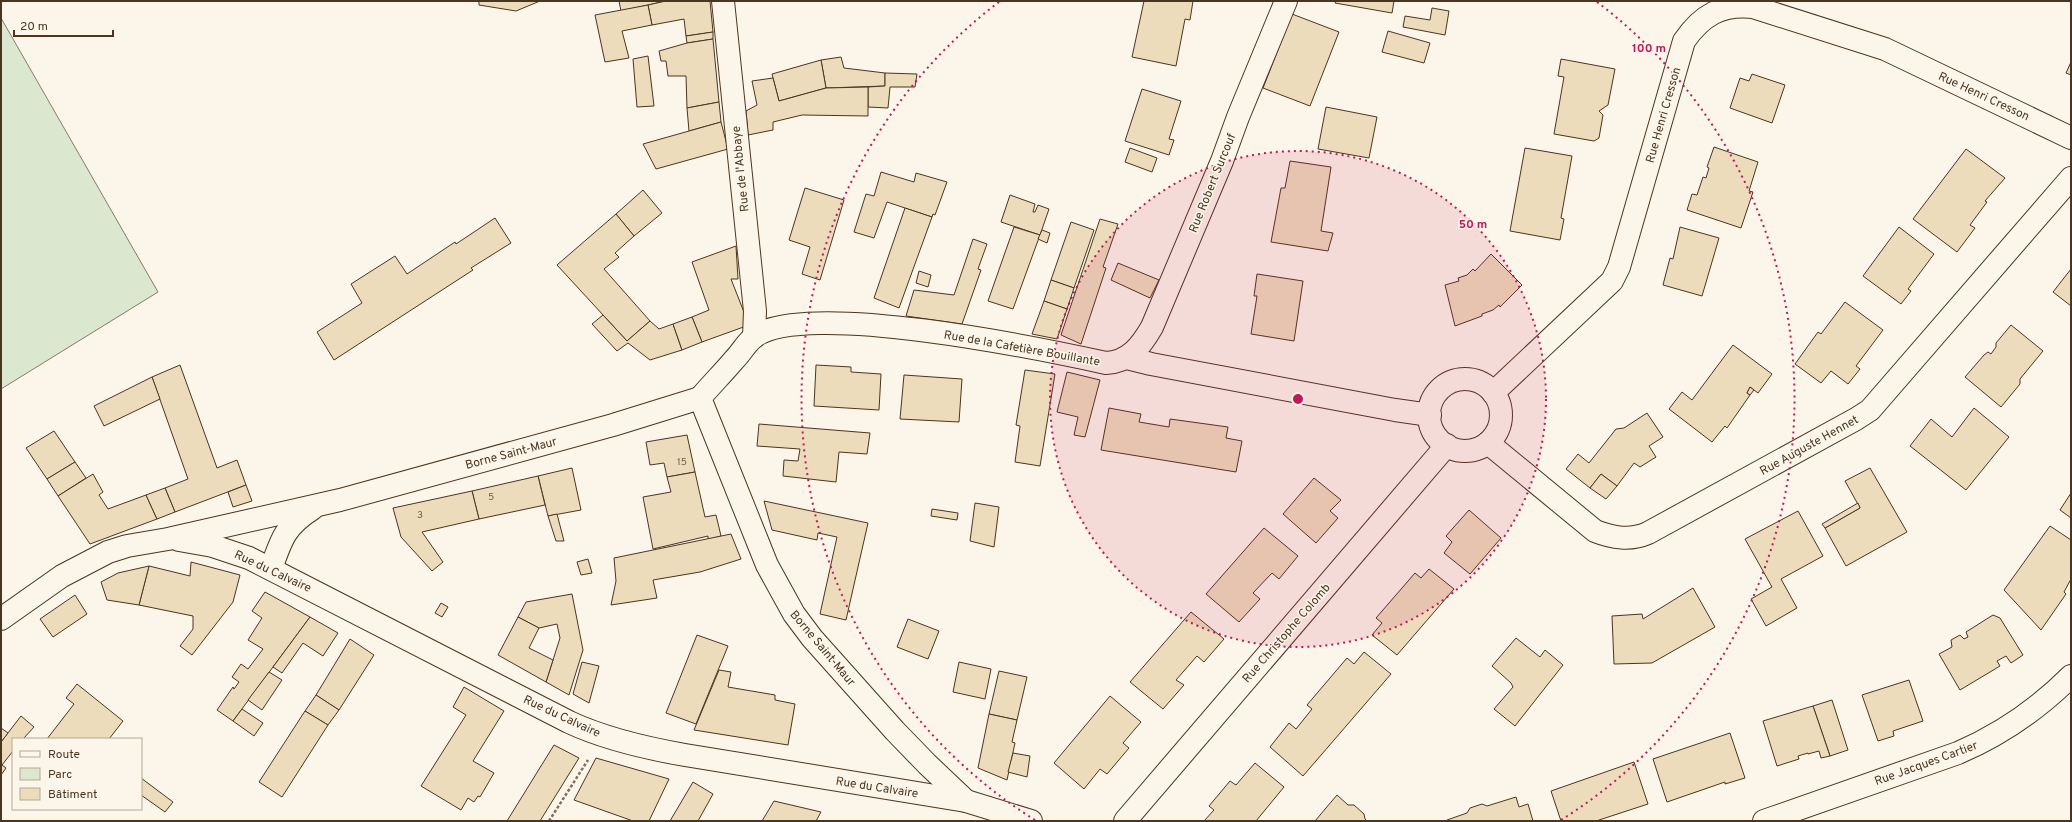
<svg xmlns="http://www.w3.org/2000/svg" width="2072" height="822" viewBox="0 0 2072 822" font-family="Overpass,sans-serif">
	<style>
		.green { fill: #dce7d0; stroke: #887966 }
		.building { fill: #ecdcbc; stroke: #4a3520 }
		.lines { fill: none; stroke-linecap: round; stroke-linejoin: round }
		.street-casing { stroke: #4a3520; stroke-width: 24 }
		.secondary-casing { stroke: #4a3520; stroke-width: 24 }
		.path { stroke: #7f6f5c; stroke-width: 2.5; stroke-dasharray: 3 2; stroke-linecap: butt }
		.street { stroke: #fbf6e9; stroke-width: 22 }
		.secondary { stroke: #fbf6e9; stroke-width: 22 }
		.ring { fill: none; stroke: #c2185b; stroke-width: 2; stroke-dasharray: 2 4 }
		.labels { text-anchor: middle; stroke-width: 3; stroke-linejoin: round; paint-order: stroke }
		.number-label { font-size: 10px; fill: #725f47 }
		.street-label { font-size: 12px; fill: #4a3520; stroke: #fbf6e9 }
		.centre { fill: #c2185b; stroke: #fbf6e9; stroke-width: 2 }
		.ring-label { font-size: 12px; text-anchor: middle; font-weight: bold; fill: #c2185b; stroke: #fbf6e9; stroke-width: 3; stroke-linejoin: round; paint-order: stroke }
	</style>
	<rect width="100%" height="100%" fill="#fbf6e9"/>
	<path class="green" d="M1,18L158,292L1,389Z"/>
	<g class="building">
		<path d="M479,1H540L516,11L479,5Z"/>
		<path d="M619,1H666L621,11Z"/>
		<path d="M666,1H710L713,32L686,36L684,19L652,25L648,5Z"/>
		<path d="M1144,1H1193L1190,20L1185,19L1176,66L1132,57Z"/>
		<path d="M1336,1H1394L1392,13L1335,3Z"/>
		<path d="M648,5L652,25L622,31L629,58L605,62L595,15Z"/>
		<path d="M1432,8L1449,11L1445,35L1403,27L1405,16L1430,20Z"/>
		<path d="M1292,14L1339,32L1310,106L1263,88Z"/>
		<path d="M1388,31L1430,43L1424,63L1382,52Z"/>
		<path d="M713,32V39L687,43L686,36Z"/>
		<path d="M713,39L719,102L687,108L686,76H668L666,61H661L659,51L687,43Z"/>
		<path d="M648,56L654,106L637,107L633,59Z"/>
		<path d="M841,57L844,68L885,73V86L826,88L821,60Z"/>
		<path d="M1561,59L1615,69L1608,105L1599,111L1603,115L1599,138L1594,141L1554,134L1564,77L1558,76Z"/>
		<path d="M821,60L826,88L779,101L772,74Z"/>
		<path d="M2071,62V75L2066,73Z"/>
		<path d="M885,73L917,74L915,87H890L888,108L868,107V87L885,86Z"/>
		<path d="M1752,74L1785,85L1772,123L1730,108L1740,78L1749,81Z"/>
		<path d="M773,78L779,101L826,88L868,87V116L802,115L773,122V130L748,135L746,111L757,105L752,81Z"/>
		<path d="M1142,89L1181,101L1169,139L1174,140L1169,155L1125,141Z"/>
		<path d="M719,102L721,122L689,131L687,108Z"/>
		<path d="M1326,107L1377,117L1369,158L1318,149Z"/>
		<path d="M721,122L728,149L656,169L643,144Z"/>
		<path d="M1714,147L1758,162L1749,191L1753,192L1741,228L1687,210L1692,194L1697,195L1703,177L1706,178L1709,168L1707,167Z"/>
		<path d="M1130,148L1157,158L1152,172L1125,162Z"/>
		<path d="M1525,148L1572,156L1561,218L1564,219L1560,240L1510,231Z"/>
		<path d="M1966,149L2005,178L1985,201L1987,202L1970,225L1975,228L1957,252L1913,219Z"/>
		<path d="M1290,161L1331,167L1321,231L1333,233L1328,251L1271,242L1281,188H1285Z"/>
		<path d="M881,172L914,182L916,173L947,182L935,215L933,214L932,217L887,202L874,238L854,232L866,194L874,196Z"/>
		<path d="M805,188L844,200L820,280L802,274L810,247L789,240Z"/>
		<path d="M643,190L662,213L634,236L616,214Z"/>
		<path d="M1010,195L1035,204L1033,212H1035L1038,205L1049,209L1040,235L1001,222Z"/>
		<path d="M905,208L932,217L899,308L874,298Z"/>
		<path d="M616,214L634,236L615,253L619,257L604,269L650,321L627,341L557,265Z"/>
		<path d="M495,218L511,243L471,268L473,270L334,360L317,332L362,303L351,284L395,256L407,274L455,242L456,244Z"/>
		<path d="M1100,219L1118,224L1103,267L1106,268L1081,344L1061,335Z"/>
		<path d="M1071,222L1094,230L1074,288L1051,280Z"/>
		<path d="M1014,227L1040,235L1013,309L988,301Z"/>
		<path d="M1680,227L1719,238L1702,296L1663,285L1670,258L1673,259Z"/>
		<path d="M1899,227L1934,254L1908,289L1911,291L1901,304L1863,276Z"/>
		<path d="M1042,230L1050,233L1047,243L1038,239Z"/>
		<path d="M973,239L987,244L978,269L981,270L962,324L906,316L914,290L954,295Z"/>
		<path d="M736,246L738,279H731L749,325L702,342L692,317L709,310L692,262Z"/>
		<path d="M1491,254L1522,285L1500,307L1499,305L1493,310L1482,314V316L1455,326L1445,285L1459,281L1458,278L1467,275L1473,269L1475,271Z"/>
		<path d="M1118,263L1159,280L1150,298L1111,280Z"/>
		<path d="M2071,269V306L2053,292Z"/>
		<path d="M919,271L931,275L928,287L916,283Z"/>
		<path d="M1257,274L1303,281L1294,341L1251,334L1257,296H1254Z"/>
		<path d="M1051,280L1074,288L1067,309L1044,301Z"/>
		<path d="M1044,301L1067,309L1057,339L1032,334Z"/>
		<path d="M1845,302L1883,330L1856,366L1860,369L1848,384L1831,371L1821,383L1795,364L1818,332L1821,334Z"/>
		<path d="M603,315L627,341L650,321L659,329L673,324L682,350L650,360L628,343L617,351L592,324Z"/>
		<path d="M692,317L702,342L682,350L673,324Z"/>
		<path d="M2011,325L2043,351L2020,379V384L2001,407L1965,377L1984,355L1988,352L1991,354L1996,347V343Z"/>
		<path d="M1733,345L1772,374L1758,393L1750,387L1747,393L1750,395L1727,428L1725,426L1712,442L1669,409L1682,392L1692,400Z"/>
		<path d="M180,365L217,468L237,460L246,485L175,512L165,488L188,479L152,377Z"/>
		<path d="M816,365L851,367V372L881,374L879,410L814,406Z"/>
		<path d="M1025,370L1055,374L1040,466L1015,462L1020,426L1016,425Z"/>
		<path d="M1067,372L1100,380L1085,437L1074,435L1078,417L1057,412Z"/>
		<path d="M904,375L962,379L959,422L900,419Z"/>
		<path d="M152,377L160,399L104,426L94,406Z"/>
		<path d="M1750,387L1754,390L1750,395L1747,393Z"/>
		<path d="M1109,408L1141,414L1139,422L1169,427L1170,419L1228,427L1226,438L1242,441L1236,472L1101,450Z"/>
		<path d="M1974,408L2009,437L1966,490L1910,446L1931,419L1952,437Z"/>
		<path d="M1647,413L1663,437L1649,446L1656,457L1640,467L1634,463L1617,486L1601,474L1590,488L1566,469L1578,454L1589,463L1616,429L1624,428Z"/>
		<path d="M759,424L870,433L867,454L839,452L836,482L783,476L784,460L798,461L800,449L757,446Z"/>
		<path d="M54,431L75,462L47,479L26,448Z"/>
		<path d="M687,435L695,472L667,477L664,463L650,465L646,442Z"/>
		<path d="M75,462L86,478L58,496L47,479Z"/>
		<path d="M572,468L581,510L548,516L538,476Z"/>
		<path d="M1870,468L1907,532L1846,566L1825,528L1860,508L1845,481Z"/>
		<path d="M695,472L705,517L716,515L721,536L708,540V536L653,549L643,497L671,492L667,477Z"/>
		<path d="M93,474L103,492L99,495L108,509L146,495L157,519L90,544L58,496Z"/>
		<path d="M1601,474L1617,486L1606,499L1590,488Z"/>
		<path d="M538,476L545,505L479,519L472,491Z"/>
		<path d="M1314,478L1341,500L1330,511L1338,518L1316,543L1283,514Z"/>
		<path d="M246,485L252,501L233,507L228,492Z"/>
		<path d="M165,488L175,512L157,519L146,495Z"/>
		<path d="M472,491L479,519L422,532L443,562L432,571L401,537L393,508Z"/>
		<path d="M2071,493V518L2060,510Z"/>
		<path d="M764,501L868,523L846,620L820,614L837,537L818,533L817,540L772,530Z"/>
		<path d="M975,503L999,507L994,547L970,541Z"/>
		<path d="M1858,503L1860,508L1825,528L1822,524Z"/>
		<path d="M932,509L958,513L957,520L931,516Z"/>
		<path d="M1469,510L1501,538L1470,574L1444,553L1452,542L1446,536Z"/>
		<path d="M1798,511L1823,556L1781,579L1797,608L1766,626L1751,599L1772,587L1745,539Z"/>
		<path d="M557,514L564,541H556L548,516Z"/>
		<path d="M2050,526L2071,540V579L2064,592L2066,594L2041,630L2004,590Z"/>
		<path d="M1264,528L1298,556L1279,579L1272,573L1253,593L1260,599L1239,622L1206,594Z"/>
		<path d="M731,534L741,559L700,572L653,580L657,598L611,605L616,581L614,558Z"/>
		<path d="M588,559L592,573L581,575L577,562Z"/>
		<path d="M191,562L240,575L233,602L192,655L180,646L193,629V616L139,605L149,566L190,576Z"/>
		<path d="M149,566L139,605L107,600L101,582L118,573Z"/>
		<path d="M1429,569L1454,589L1397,655L1372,635L1382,623L1376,618L1415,573L1421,578Z"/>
		<path d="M1693,588L1715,627L1652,663L1614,664L1612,616L1642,614L1643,619Z"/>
		<path d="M265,592L310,617L233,721L217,710L233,687L234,689L239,682L232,677L241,664L248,669L263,649L248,640L262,618L252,611Z"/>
		<path d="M572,594L583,650L569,695L546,682L560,638L557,624L539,628L518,617L526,602Z"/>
		<path d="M75,595L87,614L53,637L40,619Z"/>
		<path d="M441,603L448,607L442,617L435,613Z"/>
		<path d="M1191,612L1224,639L1204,662L1197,656L1176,680L1184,685L1163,709L1130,682Z"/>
		<path d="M1993,615L2000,618L2023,655L2011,663L2006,656L1997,661L2000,666L1960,690L1939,654L1952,647L1951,640L1960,635L1964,639L1968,637L1966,632Z"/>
		<path d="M310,617L338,633L323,656L303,643L282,673L273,667Z"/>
		<path d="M518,617L539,628L529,648L553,660L546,682L498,655Z"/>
		<path d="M908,619L939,631L928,659L897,647Z"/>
		<path d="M697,635L728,646L696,724L666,713Z"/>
		<path d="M1516,638L1540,657L1545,650L1563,665L1515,726L1494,709L1513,687L1511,683L1492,666Z"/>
		<path d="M350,639L374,655L339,710L316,695Z"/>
		<path d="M1364,652L1391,674L1303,776L1270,747L1289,723L1296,729L1312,709L1307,705L1347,658L1354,664Z"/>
		<path d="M582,662L599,666L589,703L573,694Z"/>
		<path d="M959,662L991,669L985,699L953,692Z"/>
		<path d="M719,670L731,672L728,687L775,695V700L795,704L788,745L694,730Z"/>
		<path d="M999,671L1027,677L1017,720L989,714Z"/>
		<path d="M269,672L282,680L262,710L248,700Z"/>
		<path d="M1909,680L1923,721L1893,731L1894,736L1878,741L1862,695Z"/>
		<path d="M77,684L123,721L109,739H47L74,704L66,698Z"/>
		<path d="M464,687L504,711L473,761L494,773L480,797L478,796L474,802L468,798L461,810L421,786L466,715L453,707Z"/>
		<path d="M316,695L339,710L328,725L305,711Z"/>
		<path d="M1110,696L1141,722L1123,743L1129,748L1107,774L1100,769L1084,789L1054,763Z"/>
		<path d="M1832,700L1848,750L1830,756L1813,706Z"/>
		<path d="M1813,706L1830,756L1821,758L1819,751L1808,754V753L1798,756L1799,759L1777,766L1763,721Z"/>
		<path d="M242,709L263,723L254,736L233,721Z"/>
		<path d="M305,711L328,725L282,797L259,782Z"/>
		<path d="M989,714L1017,720L1012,742L1015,743L1007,780L978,768Z"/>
		<path d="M21,716L34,727L23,739H13V751L2,765L6,768L1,775V742Z"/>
		<path d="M1,728L8,733L1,742Z"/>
		<path d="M1730,733L1745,778L1725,784V782L1667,802L1653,759Z"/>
		<path d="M554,745L579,758L540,821H507Z"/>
		<path d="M1013,753L1030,756L1027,777L1008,772Z"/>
		<path d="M596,758L669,779L649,821H633L574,800Z"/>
		<path d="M1634,762L1648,804L1596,821H1561L1551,791Z"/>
		<path d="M1255,763L1284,787L1256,821H1204L1214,810L1209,806L1230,781L1236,785Z"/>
		<path d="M141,778L173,802L165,812L141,795Z"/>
		<path d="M693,782L713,794L698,821H670Z"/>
		<path d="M1337,795L1348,805H1354L1364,814L1365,819L1367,821H1315Z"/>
		<path d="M1516,797L1519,807L1528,804L1533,821H1448L1447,820L1467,813L1470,808L1482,804L1487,806Z"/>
		<path d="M774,801L821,812L816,821H762Z"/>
	</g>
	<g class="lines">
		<g class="street-casing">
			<g id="street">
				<path d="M723,1L755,311L754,337"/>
				<path d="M1127,358L1151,364L1395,410L1430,415"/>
				<circle cx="1465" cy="415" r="36"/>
				<path d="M1493,393L1612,281L1619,267L1684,41C1702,15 1721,4 1753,7L1885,49L2071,138"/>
				<path d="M700,398C711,385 723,373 734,360C741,353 747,342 754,337C803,299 1042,349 1106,363C1129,362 1141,346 1152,327L1222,161L1238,117L1286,1"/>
				<path d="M1488,443L1595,531C1613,538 1630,541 1648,533L1856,419L1870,410L2071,178"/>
				<path d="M1125,821L1447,445"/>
			</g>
		</g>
		<g class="secondary-casing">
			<g id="secondary">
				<path d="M179,540L213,546L249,558L569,722C605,739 645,748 685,755L966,801L1031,821"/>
				<path d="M271,569C281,540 285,526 312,509"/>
				<path d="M1,619L62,576L108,552L127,546L168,539L340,500L613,425L700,398L767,565L794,614L812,638L895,731L927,764L966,801"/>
				<path d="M1764,821L1958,753C2002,734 2037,710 2071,676"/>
			</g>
		</g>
		<path class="path" d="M549,821L588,760"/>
		<use href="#street" class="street"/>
		<use href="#secondary" class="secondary"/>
	</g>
	<circle cx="1298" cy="399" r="248" fill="#c2185b" fill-opacity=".12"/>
	<g class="ring">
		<circle cx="1298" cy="399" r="248"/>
		<path d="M1035 820A497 497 0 0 1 999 2M1597 2A497 497 0 0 1 1561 820"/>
	</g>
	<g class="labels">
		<g class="number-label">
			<text x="682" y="465">15</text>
			<text x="491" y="500">5</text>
			<text x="420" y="518">3</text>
		</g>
		<g class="street-label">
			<text transform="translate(1984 96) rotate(25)" y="4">Rue Henri Cresson</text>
			<text transform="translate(1663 115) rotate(-74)" y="4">Rue Henri Cresson</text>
			<text transform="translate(740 169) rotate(-96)" y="4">Rue de l'Abbaye</text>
			<text transform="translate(1212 183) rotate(-68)" y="4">Rue Robert Surcouf</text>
			<text transform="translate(1022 348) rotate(10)" y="4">Rue de la Cafetière Bouillante</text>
			<text transform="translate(1809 445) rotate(-29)" y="4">Rue Auguste Hennet</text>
			<text transform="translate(511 453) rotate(-15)" y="4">Borne Saint-Maur</text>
			<text transform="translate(273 571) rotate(25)" y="4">Rue du Calvaire</text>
			<text transform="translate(1286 633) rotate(-49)" y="4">Rue Christophe Colomb</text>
			<text transform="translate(823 648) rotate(50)" y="4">Borne Saint-Maur</text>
			<text transform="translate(562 716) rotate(25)" y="4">Rue du Calvaire</text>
			<text transform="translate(1926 763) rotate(-20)" y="4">Rue Jacques Cartier</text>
			<text transform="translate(877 787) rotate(9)" y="4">Rue du Calvaire</text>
		</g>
	</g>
	<circle cx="1298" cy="399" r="6" class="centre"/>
	<g class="ring-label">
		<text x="1649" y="52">100 m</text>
		<text x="1473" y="228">50 m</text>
	</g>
	<rect width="2072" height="822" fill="none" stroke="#4a3520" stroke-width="4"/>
	<rect x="12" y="738" width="130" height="72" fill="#fbf6e9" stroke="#b4a999"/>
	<rect x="20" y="751" width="20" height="6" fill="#fbf6e9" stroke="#b4a999"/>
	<text x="48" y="758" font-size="12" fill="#4a3520">Route</text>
	<rect x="20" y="768" width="20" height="12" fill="#dce7d0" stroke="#b4a999"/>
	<text x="48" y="778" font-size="12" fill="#4a3520">Parc</text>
	<rect x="20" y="788" width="20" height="12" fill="#ecdcbc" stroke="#b4a999"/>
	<text x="48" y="798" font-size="12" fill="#4a3520">Bâtiment</text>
	<path d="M14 30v6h99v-6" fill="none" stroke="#4a3520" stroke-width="2"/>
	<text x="20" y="30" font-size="12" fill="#4a3520" stroke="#fbf6e9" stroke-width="3" paint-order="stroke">20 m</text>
</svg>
